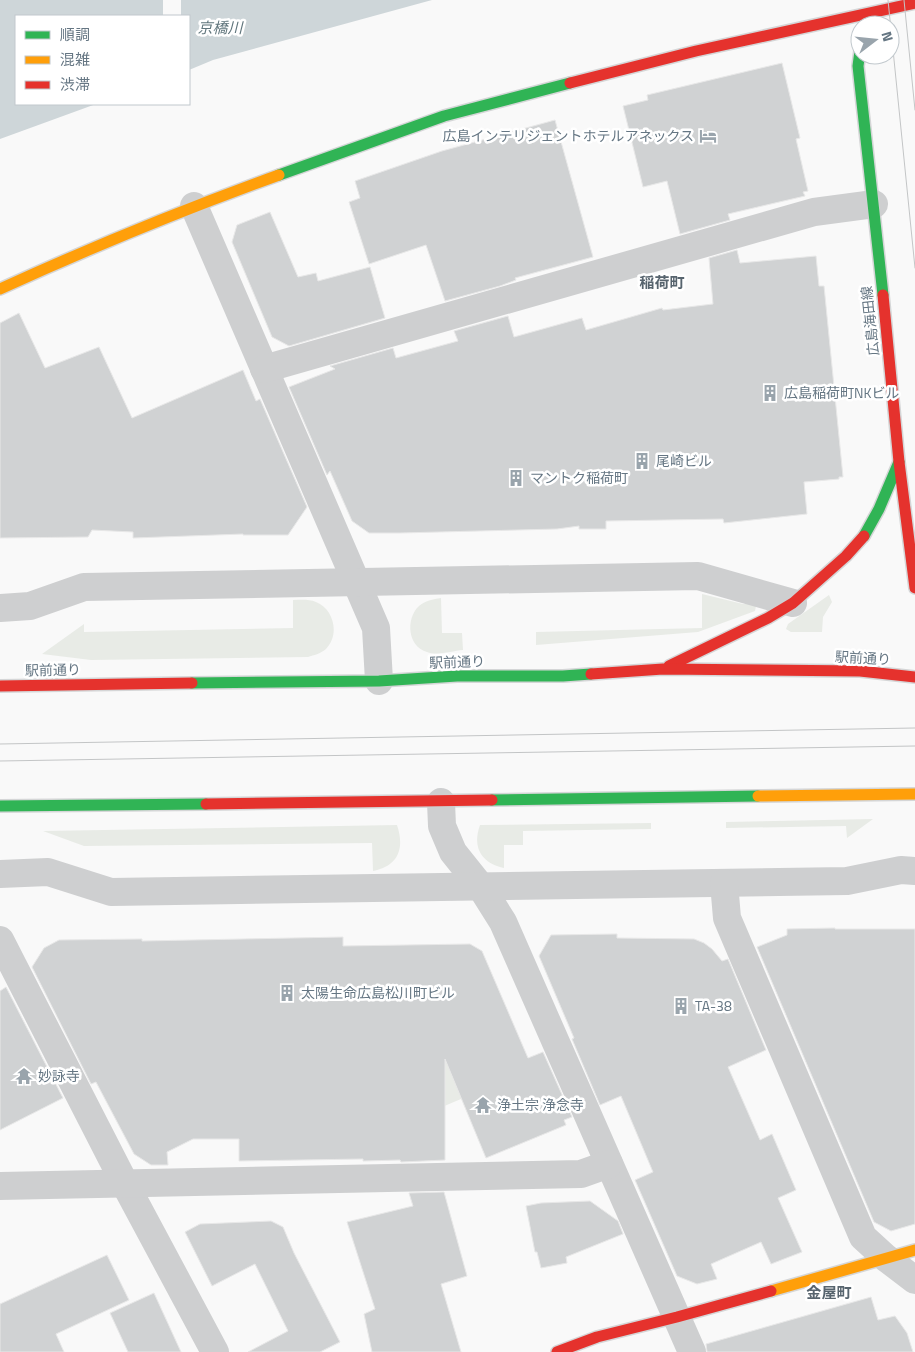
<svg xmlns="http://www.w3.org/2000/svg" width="915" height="1352" viewBox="0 0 915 1352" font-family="'Titillium Web','Noto Sans JP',sans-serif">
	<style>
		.green { fill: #e8ebe6 }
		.water { fill: #ced6d9 }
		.pier { fill: #f9f9f9 }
		.building { fill: #d0d2d3; stroke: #e8e8e8 }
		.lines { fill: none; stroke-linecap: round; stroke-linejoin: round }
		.fast-casing { stroke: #d5d6d7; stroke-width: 14 }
		.slow-casing { stroke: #d5d6d7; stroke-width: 14 }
		.jam-casing { stroke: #d5d6d7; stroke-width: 14 }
		.street { stroke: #cecfd0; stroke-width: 28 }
		.fast { stroke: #30b455; stroke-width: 11 }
		.slow { stroke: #ff9f0a; stroke-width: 11 }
		.jam { stroke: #e5322d; stroke-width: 11 }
		.tram { stroke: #c3c5c6; stroke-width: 1 }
		.labels { text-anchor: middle; stroke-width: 5; stroke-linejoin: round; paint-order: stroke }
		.poi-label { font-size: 14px; fill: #657683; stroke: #fff; text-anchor: start }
		.street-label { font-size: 14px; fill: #657683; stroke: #fff }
		.water-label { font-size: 15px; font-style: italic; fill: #60757c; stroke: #fff }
		.neighbourhood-label { font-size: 15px; font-weight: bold; fill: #57646e; stroke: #fff }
	</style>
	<rect width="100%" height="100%" fill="#f9f9f9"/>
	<g class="green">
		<path d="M702,594L743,604H753L756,606L755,611L698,632L536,645V632L702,628Z"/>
		<path d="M829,595L832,602L823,617L822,632H791L786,629L788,624Z"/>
		<path d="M441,598L442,633H462L463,650C452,651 437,656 427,652C408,647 405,619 419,606C425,601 433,599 441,598Z"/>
		<path d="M293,600C301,600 309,599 316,602C334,609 340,635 326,649C320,654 314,655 308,657L91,660L42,654L84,624V632L293,628Z"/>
		<path d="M873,819L847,838L846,826L726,828V822Z"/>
		<path d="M651,823V829L523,831V845H504V868C481,863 472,847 480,825Z"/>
		<path d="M397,825C405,849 398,866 373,871L372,843L84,846L43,831Z"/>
		<path d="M442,1045L480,1091L442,1107Z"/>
	</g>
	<path class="water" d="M0,0H432L213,60L189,70V16H16V104H96L0,139Z"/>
	<rect class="pier" x="163" y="0" width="18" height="16"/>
	<g class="building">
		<path d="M782,63L800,138L796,139L808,191L803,192L805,196L728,214L730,220L680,234L667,181L643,187L623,106L648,100L647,95Z"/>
		<path d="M555,120L593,257L515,278L516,280L500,286L445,301L426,245L369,264L349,202L360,198L355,181L442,151Z"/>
		<path d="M270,212L298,277L316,273L318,281L370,267L385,318L289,346L272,337L232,242L237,225Z"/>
		<path d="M737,250L740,263L816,256L819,286H824L843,477H839V479L804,482L807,514L724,523L723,519L606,521V529H579V526L557,529L400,533H369L352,521L330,471L327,475L289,387L335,369L330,366L393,348L396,358L458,341L454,331L508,316L514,337L582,318L586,330L662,308L663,310L713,304L709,258Z"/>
		<path d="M19,313L45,368L99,347L132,418L243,370L256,401L260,399L307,507L288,535H243V534L133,538V532L92,530L88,537L0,538V323Z"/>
		<path d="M835,928V929H915V1224L891,1231L874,1222L757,947L787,935V929Z"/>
		<path d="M617,934V938L694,939L704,943L712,949L722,961L728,959L766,1050L728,1067L760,1140L772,1134L796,1190L778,1198L802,1252L771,1264L761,1242L711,1264L717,1279L697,1284L677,1276L635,1180L653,1172L621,1096L600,1105L572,1039L574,1038L539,956L551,935Z"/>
		<path d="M343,937V946L470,944L482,951L528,1058L543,1052L572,1117L564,1120L566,1125L486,1158L445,1059V1160L401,1162L400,1160L363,1161V1159L239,1161V1139H193L167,1152L168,1165H151L134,1154L96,1082L91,1084L32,967L44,948L59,940L142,939V941Z"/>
		<path d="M6,987L63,1098L0,1130V991Z"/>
		<path d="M444,1192L467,1276L441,1284L461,1352H372L364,1314L375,1309L347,1222L413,1206L409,1193Z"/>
		<path d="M590,1201L618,1221L623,1234L566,1257L567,1263L541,1268L537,1252H535L526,1206L541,1203Z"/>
		<path d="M271,1221L283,1227L294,1253L340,1342L320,1352H248L288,1331L255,1264L212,1286L185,1232L200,1224Z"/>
		<path d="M107,1255L129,1300L56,1334L64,1352H0V1304Z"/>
		<path d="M154,1293L181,1352H128L110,1313Z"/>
		<path d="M871,1297L878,1320L895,1316L907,1333L913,1352H707L706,1344Z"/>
	</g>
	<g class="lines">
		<g class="fast-casing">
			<g id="fast">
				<path d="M860,51L858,66L883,295"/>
				<path d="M279,175L444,116L570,83"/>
				<path d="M864,536L879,509L899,462"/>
				<path d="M192,683L379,681L457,676H563L591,674"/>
				<path d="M492,800L758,796"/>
				<path d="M0,806L206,804"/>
			</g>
		</g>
		<g class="slow-casing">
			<g id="slow">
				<path d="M0,289C92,247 185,209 279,175"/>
				<path d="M758,796L915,794"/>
				<path d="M771,1291L915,1250"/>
			</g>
		</g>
		<g class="jam-casing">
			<g id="jam">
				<path d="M570,83L696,51L915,3"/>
				<path d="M883,295L899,462L915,588"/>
				<path d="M669,666L768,618L793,603L846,556L864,536"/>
				<path d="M591,674L663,669L860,671L915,677"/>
				<path d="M0,686L192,683"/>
				<path d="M206,804L492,800"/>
				<path d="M557,1352L597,1337L677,1317L771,1291"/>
			</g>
		</g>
		<g class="street">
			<path d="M194,206L376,628L379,681"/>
			<path d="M264,369L814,212L874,204"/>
			<path d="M0,608L30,606L84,587L698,576L793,603"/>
			<path d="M441,802L442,826L453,852L481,887L503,922L692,1352"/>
			<path d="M0,874L48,872L111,892L847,881L901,870L915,871"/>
			<path d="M724,883L727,918L863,1237L886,1258L915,1280"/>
			<path d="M0,940L125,1184L215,1352"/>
			<path d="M0,1186L581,1174L609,1164"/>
		</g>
		<use href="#fast" class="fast"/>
		<use href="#slow" class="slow"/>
		<use href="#jam" class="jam"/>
		<g class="tram">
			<path d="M888,0L915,268"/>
			<path d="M904,0L915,110"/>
			<path d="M0,744L915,728"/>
			<path d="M0,761L915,746"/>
		</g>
	</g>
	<defs>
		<g id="hotel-bare" transform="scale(1.35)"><path d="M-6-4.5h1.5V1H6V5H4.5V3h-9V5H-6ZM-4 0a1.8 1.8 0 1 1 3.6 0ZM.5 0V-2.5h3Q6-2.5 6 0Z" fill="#99a4ac" stroke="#fff" stroke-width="2.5" paint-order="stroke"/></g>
		<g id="building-bare" transform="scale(1.35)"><path d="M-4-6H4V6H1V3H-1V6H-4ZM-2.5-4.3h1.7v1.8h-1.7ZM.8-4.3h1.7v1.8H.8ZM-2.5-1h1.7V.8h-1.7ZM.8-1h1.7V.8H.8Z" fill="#99a4ac" stroke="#fff" stroke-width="2.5" paint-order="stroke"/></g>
		<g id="temple-bare" transform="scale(1.35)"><path d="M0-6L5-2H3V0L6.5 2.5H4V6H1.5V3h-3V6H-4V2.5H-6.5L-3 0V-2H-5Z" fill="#99a4ac" stroke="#fff" stroke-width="2.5" paint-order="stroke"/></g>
	</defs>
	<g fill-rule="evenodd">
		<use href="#hotel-bare" x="708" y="136"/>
		<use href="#building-bare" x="770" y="393"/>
		<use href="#building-bare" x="642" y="461"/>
		<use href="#building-bare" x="516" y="478"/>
		<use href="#building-bare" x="287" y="993"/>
		<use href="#building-bare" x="681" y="1006"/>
		<use href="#temple-bare" x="24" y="1076"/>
		<use href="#temple-bare" x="483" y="1105"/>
	</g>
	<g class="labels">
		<g class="poi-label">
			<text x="694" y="141" text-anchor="end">広島インテリジェントホテルアネックス</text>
			<text x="784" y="398">広島稲荷町NKビル</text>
			<text x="656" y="466">尾崎ビル</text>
			<text x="530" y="483">マントク稲荷町</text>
			<text x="301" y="998">太陽生命広島松川町ビル</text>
			<text x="695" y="1011">TA-38</text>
			<text x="38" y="1081">妙詠寺</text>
			<text x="497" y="1110">浄土宗 浄念寺</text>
		</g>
		<g class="street-label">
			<text transform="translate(870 321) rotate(-96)" y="5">広島海田線</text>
			<text transform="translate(863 658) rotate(3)" y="5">駅前通り</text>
			<text transform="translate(457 662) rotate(-2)" y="5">駅前通り</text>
			<text transform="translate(53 670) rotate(-1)" y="5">駅前通り</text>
		</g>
		<g class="water-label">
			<text x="220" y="33">京橋川</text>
		</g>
		<g class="neighbourhood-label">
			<text x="662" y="288">稲荷町</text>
			<text x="829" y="1298">金屋町</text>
		</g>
	</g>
	<rect x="15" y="15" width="175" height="90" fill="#ffffff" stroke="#c1c8cd"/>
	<rect x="25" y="31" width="25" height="8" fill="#30b455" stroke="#c1c8cd"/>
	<text x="60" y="40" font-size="15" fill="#657683">順調</text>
	<rect x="25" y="56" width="25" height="8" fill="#ff9f0a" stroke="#c1c8cd"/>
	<text x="60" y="65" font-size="15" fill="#657683">混雑</text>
	<rect x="25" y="81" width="25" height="8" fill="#e5322d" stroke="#c1c8cd"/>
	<text x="60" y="90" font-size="15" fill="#657683">渋滞</text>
	<g transform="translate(875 40) rotate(74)"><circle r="24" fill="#ffffff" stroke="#c1c8cd"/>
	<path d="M0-4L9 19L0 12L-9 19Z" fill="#99a4ac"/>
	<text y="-8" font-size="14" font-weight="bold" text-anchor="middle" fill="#657683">N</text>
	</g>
</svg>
